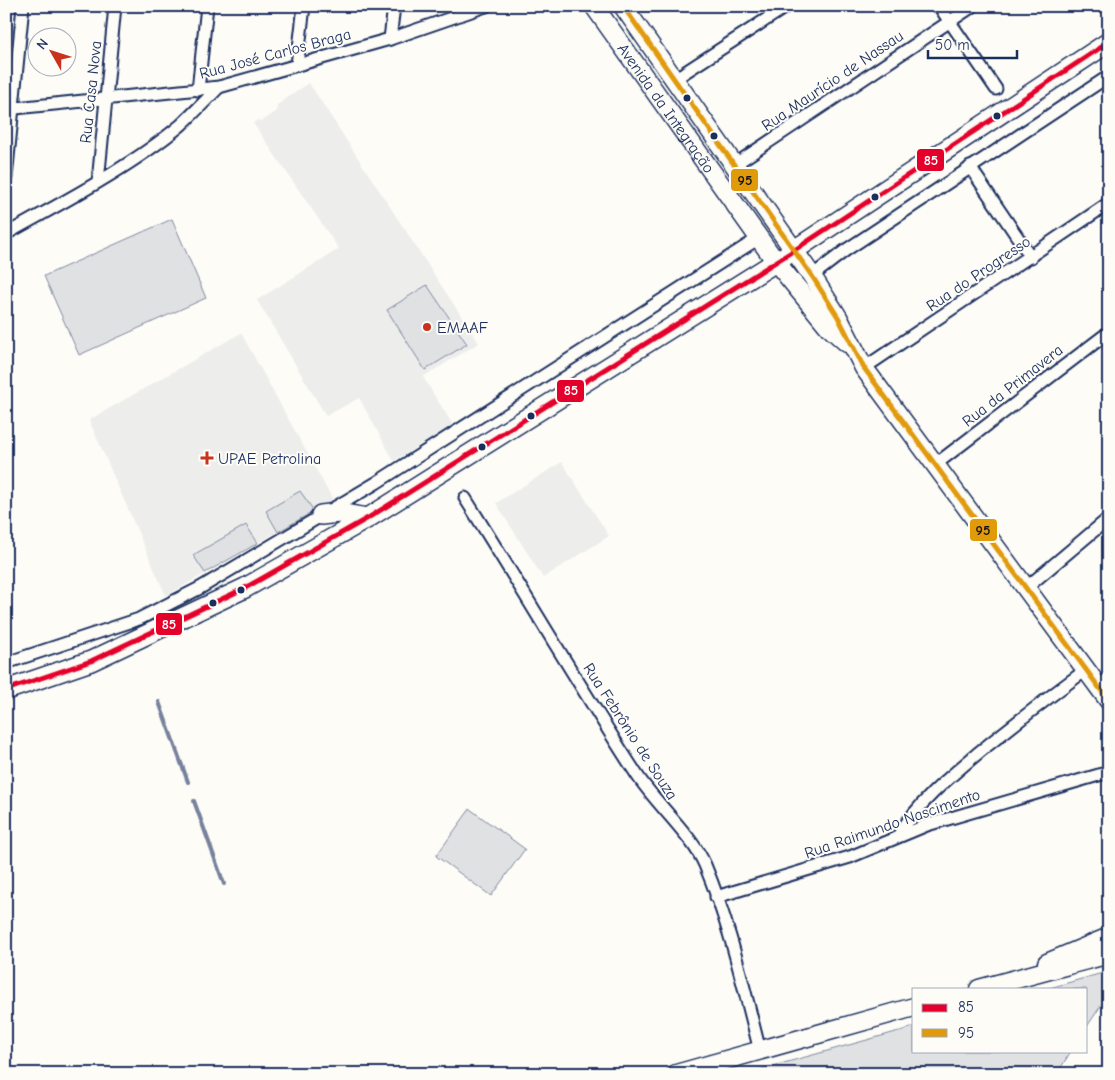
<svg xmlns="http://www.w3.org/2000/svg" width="1115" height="1080" viewBox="0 0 1115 1080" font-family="'Comic Neue',sans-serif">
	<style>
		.built { fill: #edeeec }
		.green { fill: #e0e1e3; stroke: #7e88a0 }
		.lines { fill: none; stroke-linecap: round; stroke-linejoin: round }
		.stream { stroke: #76819c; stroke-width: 4 }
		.minor-casing { stroke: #1b2f5e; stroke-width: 15 }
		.primary-casing { stroke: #1b2f5e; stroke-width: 21 }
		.trunk-casing { stroke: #1b2f5e; stroke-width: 22 }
		.minor { stroke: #fdfcf7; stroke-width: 11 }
		.primary { stroke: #fdfcf7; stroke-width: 18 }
		.trunk { stroke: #fdfcf7; stroke-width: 19 }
		.bus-1-casing { stroke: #fdfcf7; stroke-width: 9 }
		.bus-2-casing { stroke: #fdfcf7; stroke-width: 9 }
		.bus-1 { stroke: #e4002b; stroke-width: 5 }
		.bus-2 { stroke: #e19a09; stroke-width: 5 }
		.bus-dot { fill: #1b2f5e; stroke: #fdfcf7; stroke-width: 2 }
		.poi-dot { fill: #c8321e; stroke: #fdfcf7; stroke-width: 2 }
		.labels { text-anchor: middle; stroke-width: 4; stroke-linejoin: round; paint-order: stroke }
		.street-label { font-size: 16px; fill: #1b2f5e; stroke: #fdfcf7 }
		.poi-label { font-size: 16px; fill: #1b2f5e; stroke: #fdfcf7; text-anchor: start }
		.line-badge { stroke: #fdfcf7; stroke-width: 2 }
		.badge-label { font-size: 14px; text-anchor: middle; font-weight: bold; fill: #fff }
		.pale-badge-label { font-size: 14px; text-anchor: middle; font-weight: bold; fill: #111 }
	</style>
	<rect width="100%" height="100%" fill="#fdfcf7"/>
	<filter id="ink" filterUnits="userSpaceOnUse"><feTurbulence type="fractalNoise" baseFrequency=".02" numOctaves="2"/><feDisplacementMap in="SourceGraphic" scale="10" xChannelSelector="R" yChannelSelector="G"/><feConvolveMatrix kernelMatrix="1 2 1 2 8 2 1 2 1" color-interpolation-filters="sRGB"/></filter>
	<g filter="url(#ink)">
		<g class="built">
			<path d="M309,83L479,343L423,377L453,425L394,461L359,398L326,416L257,300L339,249L253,123L257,120L262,121L277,111V105Z"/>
			<path d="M241,333L333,500L166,596L89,420Z"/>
			<path d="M562,462L609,536L543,578L496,503Z"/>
		</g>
		<g class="green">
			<path d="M172,219L206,298L79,355L44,276Z"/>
			<path d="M427,285L467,344L425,370L387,310Z"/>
			<path d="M300,491L314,511L278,532L266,511Z"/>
			<path d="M246,525L258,543L205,573L193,555Z"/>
			<path d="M470,809L525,849L491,896L436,856Z"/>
			<path d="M1109,973V1000L1104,1001L1086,1028V989H1046L1099,974Z"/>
			<path d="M914,1027V1051H1071L1057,1074H744Z"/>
		</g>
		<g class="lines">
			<g class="stream">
				<path d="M159,702L188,782"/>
				<path d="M194,801L224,884"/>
			</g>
			<g class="minor-casing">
				<g id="minor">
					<path d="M939,6L996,89"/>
					<path d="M390,39L394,6"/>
					<path d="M297,65L304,6"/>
					<path d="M673,80L787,6"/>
					<path d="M198,90L207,6"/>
					<path d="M6,109L219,87L390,39L486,6"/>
					<path d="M734,165L973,6"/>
					<path d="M970,167L1031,257"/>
					<path d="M6,178L23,6"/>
					<path d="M98,182L115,6"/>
					<path d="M6,234C63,202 131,167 181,125C194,113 206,100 219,87"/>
					<path d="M812,276L846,250L1109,76"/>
					<path d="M864,368L1109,203"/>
					<path d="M936,464L1109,332"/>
					<path d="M465,498C523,590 578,684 637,775C656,804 692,835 705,865C730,925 744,989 760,1051"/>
					<path d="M1026,588L1109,518"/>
					<path d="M6,663L139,619L200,588L376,483L759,238"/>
					<path d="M1099,686L1109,678"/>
					<path d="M898,836C920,800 952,775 983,749C1017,722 1051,695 1086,670"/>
					<path d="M716,897L850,857L927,825L1109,772"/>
				</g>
			</g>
			<g class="primary-casing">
				<g id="primary">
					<path id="s1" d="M594,6L776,262L829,327L847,343"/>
					<path d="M623,6L812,276L838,317L864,368L1109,701"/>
					<path d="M1047,963L1109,937"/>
					<path d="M979,989L1109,954"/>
					<path d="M676,1074L914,1007"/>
				</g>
			</g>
			<g class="trunk-casing">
				<g id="trunk">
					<path d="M321,515L339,513L368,518"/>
					<path d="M6,690L91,661L245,588L368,518L793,251L1109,42"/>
				</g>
			</g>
			<use href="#minor" class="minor"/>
			<use href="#primary" class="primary"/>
			<use href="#trunk" class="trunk"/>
			<g class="bus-1-casing">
				<path id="bus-1" d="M6,690L91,661L245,588L368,518L793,251L1109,42"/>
			</g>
			<g class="bus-2-casing">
				<path id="bus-2" d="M623,6L812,276L838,317L864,368L1109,701"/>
			</g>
			<use href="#bus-1" class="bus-1"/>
			<use href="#bus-2" class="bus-2"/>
		</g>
	</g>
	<g class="bus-dot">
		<circle cx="687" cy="98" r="4.5"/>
		<circle cx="997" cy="116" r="4.5"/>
		<circle cx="714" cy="136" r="4.5"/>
		<circle cx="875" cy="197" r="4.5"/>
		<circle cx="531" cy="416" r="4.5"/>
		<circle cx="482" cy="447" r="4.5"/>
		<circle cx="241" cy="590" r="4.5"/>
		<circle cx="213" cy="603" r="4.5"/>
	</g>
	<g class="poi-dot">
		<circle cx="427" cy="327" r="5"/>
		<path d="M204.5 450.5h5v5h5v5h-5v5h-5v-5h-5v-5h5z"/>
	</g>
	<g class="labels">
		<g class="street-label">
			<text transform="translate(275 53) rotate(-15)" y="6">Rua José Carlos Braga</text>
			<text transform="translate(832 80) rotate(-34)" y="6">Rua Maurício de Nassau</text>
			<text transform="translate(90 92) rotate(-84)" y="6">Rua Casa Nova</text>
			<text dy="6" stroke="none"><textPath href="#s1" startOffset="125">Avenida da Integração</textPath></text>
			<text transform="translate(978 273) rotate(-34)" y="6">Rua do Progresso</text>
			<text transform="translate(1012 385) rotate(-38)" y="6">Rua da Primavera</text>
			<text transform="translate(631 731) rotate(57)" y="6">Rua Febrônio de Souza</text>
			<text transform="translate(892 823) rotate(-19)" y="6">Rua Raimundo Nascimento</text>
		</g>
		<g class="poi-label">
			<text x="437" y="333">EMAAF</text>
			<text x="218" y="464">UPAE Petrolina</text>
		</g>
	</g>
	<g class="line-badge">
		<rect x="916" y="148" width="29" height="24" rx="5" fill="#e4002b"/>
		<rect x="730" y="168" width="29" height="24" rx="5" fill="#e19a09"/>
		<rect x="556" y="379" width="29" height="24" rx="5" fill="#e4002b"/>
		<rect x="969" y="518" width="29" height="24" rx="5" fill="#e19a09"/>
		<rect x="155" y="612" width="28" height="24" rx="5" fill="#e4002b"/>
	</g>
	<g class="badge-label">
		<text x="931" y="165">85</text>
		<text x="571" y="395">85</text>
		<text x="169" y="629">85</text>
	</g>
	<g class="pale-badge-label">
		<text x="745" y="185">95</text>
		<text x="983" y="535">95</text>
	</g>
	<rect width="1115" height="1080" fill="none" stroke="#fdfcf7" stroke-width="25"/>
	<rect x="12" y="12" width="1090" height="1055" fill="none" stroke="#1b2f5e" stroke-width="2" filter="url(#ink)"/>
	<rect x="912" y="988" width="175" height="65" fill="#fdfcf7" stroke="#a3aaba"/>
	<rect x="922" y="1004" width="25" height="8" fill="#e4002b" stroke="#a3aaba"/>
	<text x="958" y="1012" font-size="15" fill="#1b2f5e">85</text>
	<rect x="922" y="1029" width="25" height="8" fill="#e19a09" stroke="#a3aaba"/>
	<text x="958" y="1038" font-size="15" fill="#1b2f5e">95</text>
	<g transform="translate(52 52) rotate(309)"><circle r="24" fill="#fdfcf7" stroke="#a3aaba"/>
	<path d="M0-4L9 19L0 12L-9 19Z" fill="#c8321e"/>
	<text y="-8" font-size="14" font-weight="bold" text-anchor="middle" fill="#1b2f5e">N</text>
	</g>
	<path d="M928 50v8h89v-8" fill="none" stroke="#1b2f5e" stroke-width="2.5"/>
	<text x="935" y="50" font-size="15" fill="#1b2f5e" stroke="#fdfcf7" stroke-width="4" paint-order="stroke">50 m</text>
</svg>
